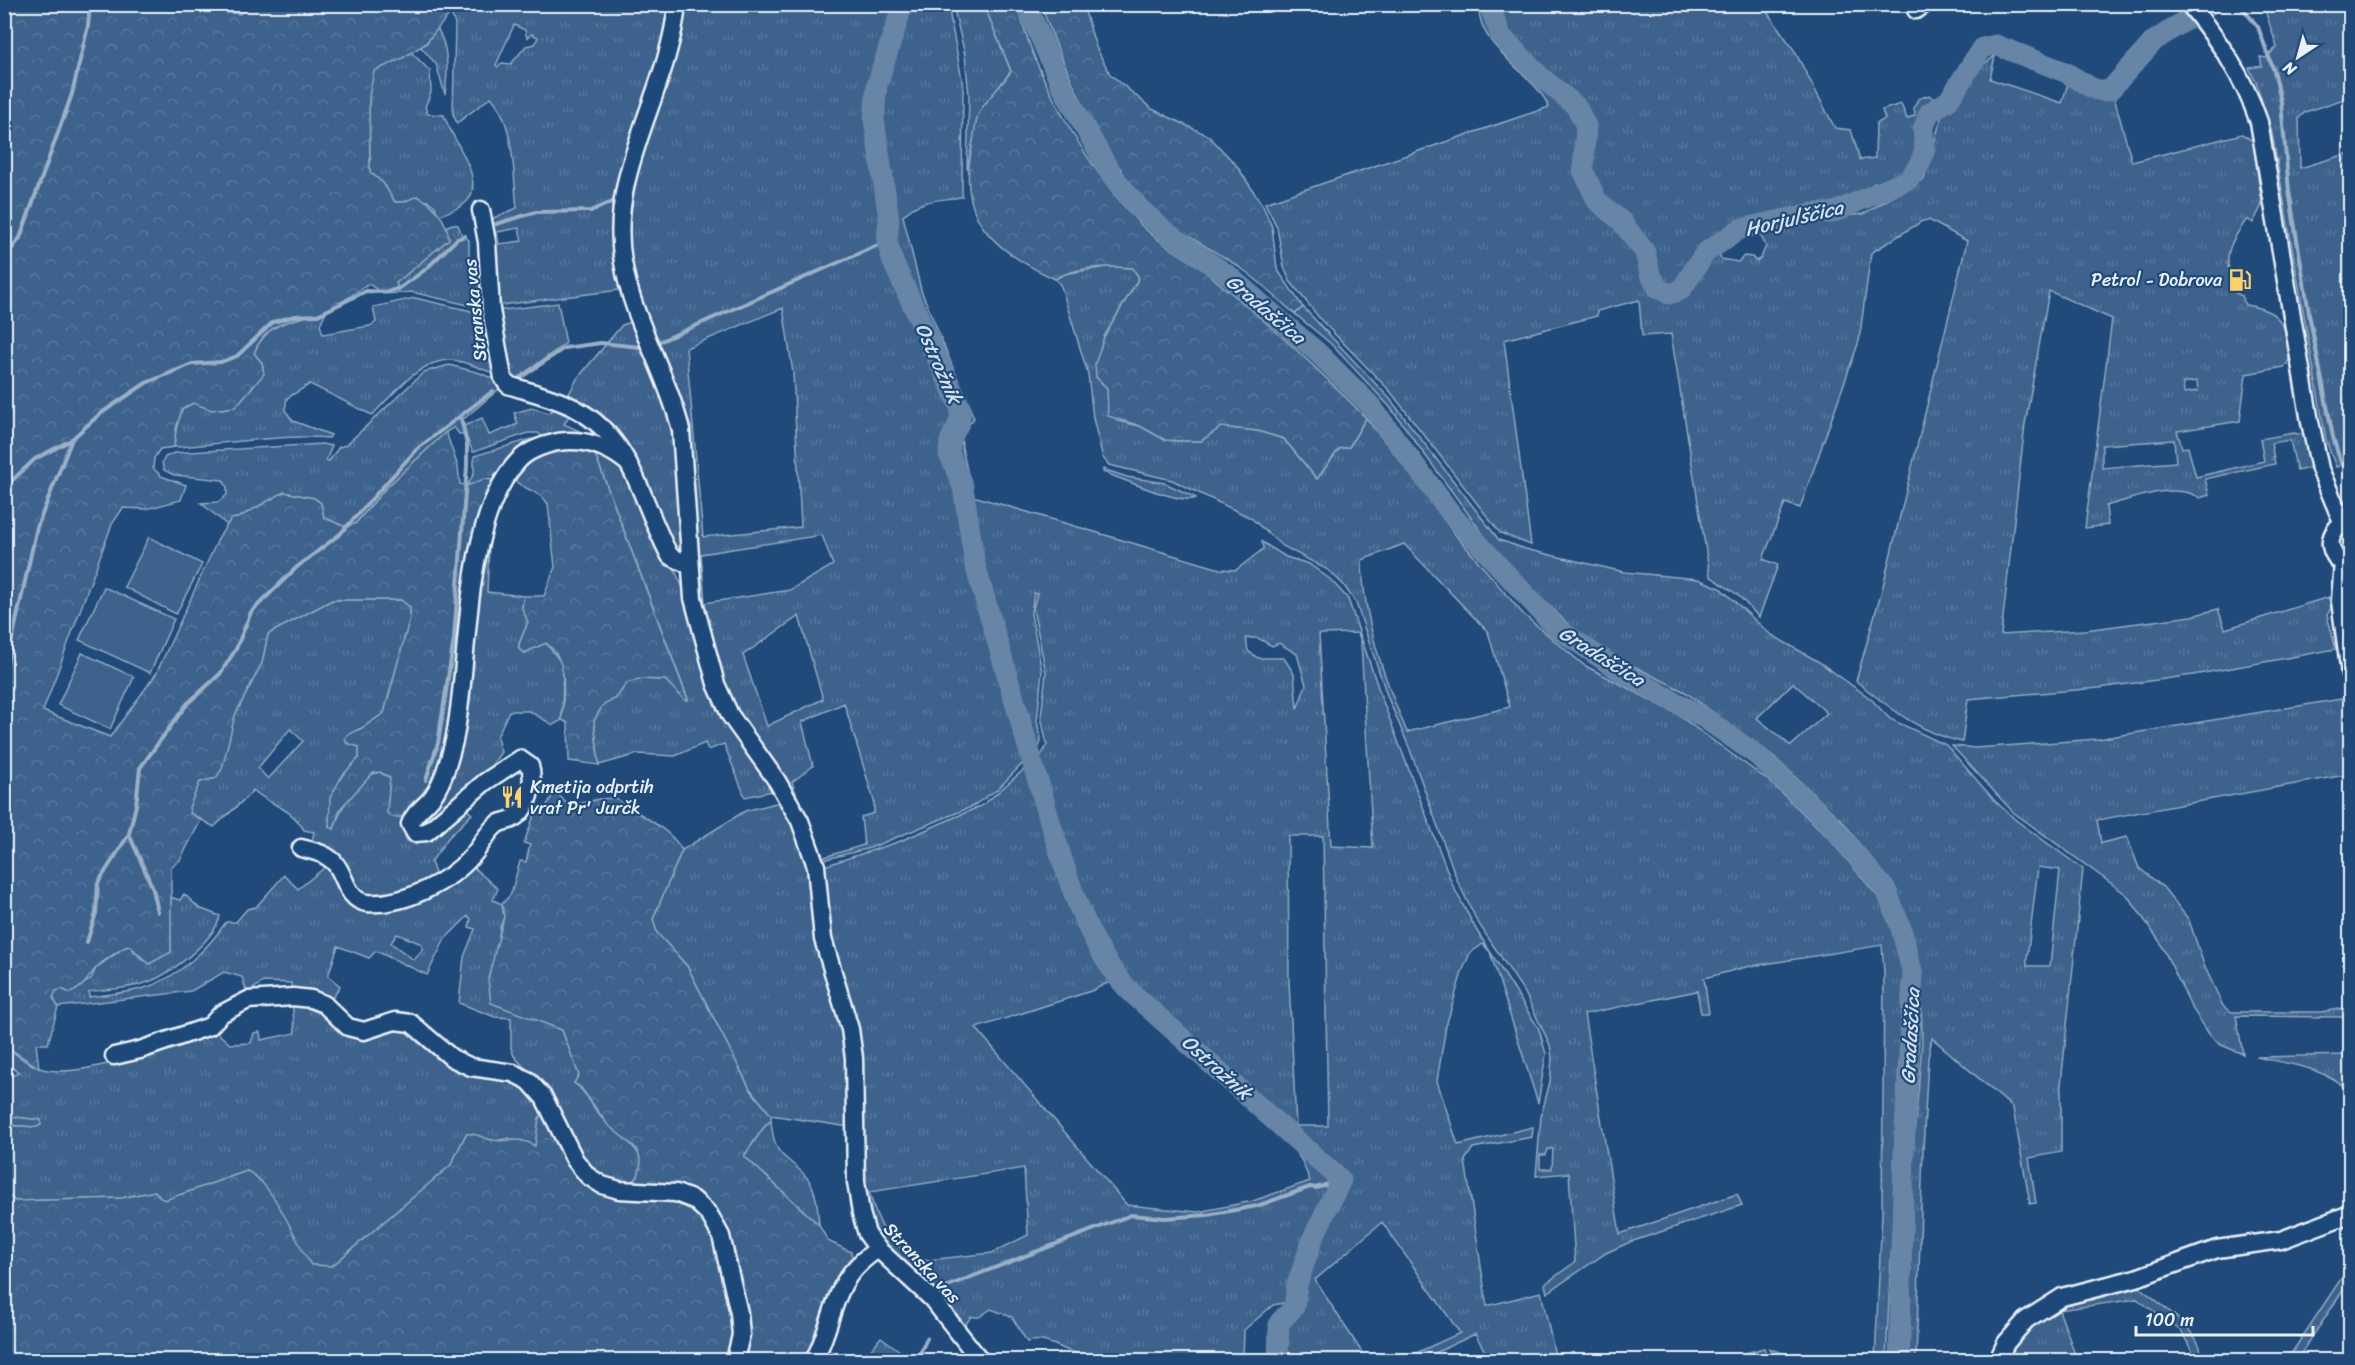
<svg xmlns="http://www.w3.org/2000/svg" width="2355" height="1365" viewBox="0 0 2355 1365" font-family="Sriracha,sans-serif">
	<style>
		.grass { fill: url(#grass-tufts); stroke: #92aac2; stroke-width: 1.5; fill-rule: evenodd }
		.forest { fill: url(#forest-crowns); stroke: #92aac2; stroke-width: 1.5 }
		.garden { fill: #3c628c; stroke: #92aac2; stroke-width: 1.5 }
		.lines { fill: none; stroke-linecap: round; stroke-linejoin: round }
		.stream { stroke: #9ab0c7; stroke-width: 4 }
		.river { stroke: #6685a7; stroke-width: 21 }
		.minor-casing { stroke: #e8f1f8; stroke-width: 21 }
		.minor { stroke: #1f4a7a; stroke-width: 16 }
		.labels { text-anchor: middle; stroke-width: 4.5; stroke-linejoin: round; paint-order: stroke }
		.poi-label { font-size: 18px; fill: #e8f1f8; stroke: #1f4a7a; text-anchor: end }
		.street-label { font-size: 18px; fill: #e8f1f8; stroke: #1f4a7a }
		.water-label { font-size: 20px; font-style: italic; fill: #d4e1ec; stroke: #1f4a7a }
	</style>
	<defs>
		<pattern id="grass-tufts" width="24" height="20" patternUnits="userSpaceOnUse" patternTransform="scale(1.5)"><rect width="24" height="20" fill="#3c628c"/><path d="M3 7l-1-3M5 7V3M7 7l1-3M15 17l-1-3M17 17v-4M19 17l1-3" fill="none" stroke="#58799d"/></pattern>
		<pattern id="forest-crowns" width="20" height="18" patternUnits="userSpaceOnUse" patternTransform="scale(1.5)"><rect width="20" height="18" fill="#3c628c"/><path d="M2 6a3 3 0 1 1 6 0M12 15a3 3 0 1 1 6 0" fill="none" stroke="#58799d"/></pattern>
	</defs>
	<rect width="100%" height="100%" fill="#1f4a7a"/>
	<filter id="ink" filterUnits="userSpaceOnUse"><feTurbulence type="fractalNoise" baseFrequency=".0167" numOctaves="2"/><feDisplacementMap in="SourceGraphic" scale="12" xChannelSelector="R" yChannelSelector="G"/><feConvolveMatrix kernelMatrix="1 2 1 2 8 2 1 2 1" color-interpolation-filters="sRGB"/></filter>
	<g filter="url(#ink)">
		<g class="grass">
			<path d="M457,4L672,5L626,168L627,289L494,306L491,219L517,208C513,174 515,123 491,97L457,123L453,114L455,24L451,13ZM514,25L525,30L527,38L532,34L538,37L535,44L526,46L511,64L502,63L498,67L496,65ZM519,228L522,241L499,244L497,232Z"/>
			<path d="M207,5H247L240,14H225L206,7Z"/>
			<path d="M682,5H948L963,85L962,197C941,200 918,199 903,216L921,290L974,418L961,434L962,448L973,496L1220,569L1236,570L1263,549L1262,542L1286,557L1309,564L1331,580L1348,599L1382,699L1453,886L1477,931L1539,1029L1546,1054L1538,1103L1490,952L1483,944L1470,953L1462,972L1446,1026L1437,1081L1458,1145L1533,1127L1532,1137L1473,1148L1465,1160L1487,1306L1541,1292L1556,1360H1490L1475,1334L1420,1360H1401L1460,1333L1382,1222L1315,1280L1367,1360H1272L1274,1324L1288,1308L1283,1303L1273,1305L1244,1330L1243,1360H1108L1097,1353C1068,1361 1053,1334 1027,1342L1012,1317L991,1309L979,1317H971L961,1330L878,1243L863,1206L859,1074L832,958L821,867L898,842L983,805L1042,754L1047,745L1041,717L1046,673L1033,608L1037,594L1034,593L1031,614L1042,672L1037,721L1041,742L1034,757L1025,761L998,789L971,807L870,848L819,861L731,709L697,597L690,466L628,271L626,205ZM783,308L793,373L801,527L703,537L686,348ZM822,535L833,565L790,590L705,603L701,554ZM799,616L823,699L767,726L743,655ZM1358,633L1361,642L1373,848L1331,846L1319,634ZM1246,638H1258L1272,646L1279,643L1297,654L1306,685L1297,709L1294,674L1284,658H1258L1248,651ZM844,703L874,801V813L861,817L864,845L821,858C812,832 801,808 792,782L813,766L802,722ZM1288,836H1323L1328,1126H1296L1289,981ZM1114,980L1285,1136L1302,1161L1310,1181L1253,1201L1198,1212L1127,1205L976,1028L1091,991ZM1024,1168L1028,1235L992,1253L919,1261C884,1238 881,1230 869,1192Z"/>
			<path d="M953,5H984L1011,71L979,114L967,169L969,95L965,55Z"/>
			<path d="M1479,5H1762L1794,50L1835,128L1851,130L1860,160L1875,158L1876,124L1885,119L1882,110L1901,104L1907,119L1915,115L1914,107L1918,99L1929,95L1936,101L1923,117L1919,130L1922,143L1908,172L1898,180L1874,183L1865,193L1837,208V217L1863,214L1924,179L1942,115L1951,110L1980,67L1995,56L1990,79L2062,103L2069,80L2100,99L2114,97L2132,162L2242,134L2253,141L2262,205L2253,223L2247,219C2225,250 2224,256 2234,292L2242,296L2245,305C2255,307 2262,308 2271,313C2286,321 2298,355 2284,367L2246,374L2240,421L2177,431L2182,448L2188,447L2196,477L2264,461L2260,439L2294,433L2303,435L2312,467L2297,471L2290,440L2271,443L2275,464L2205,479L2209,495L2200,498C2176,481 2133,499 2106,506L2108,525L2085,528L2112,319L2049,291L2025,424L2001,635L2085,630L2192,616L2218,609L2225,629L2329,597L2331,608L2327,615L2336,649L2193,675L2099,688L1968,699L1962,742C1919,733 1889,707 1856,681L1883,586L1967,241L1929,220L1922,221L1871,253L1859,341L1800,508L1785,503L1763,559L1778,565L1759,617L1738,595L1710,576L1671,334L1642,336L1639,300L1597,311V316L1504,340L1531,545L1500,533L1390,391L1321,320L1290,281L1284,267L1277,227L1265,203L1549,107C1534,72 1476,48 1479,5ZM1758,231L1766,246L1761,258L1756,261L1752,257L1744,256L1738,262L1721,259L1719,252L1727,242ZM2197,381L2198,391L2184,393L2183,383ZM2174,440L2176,462L2102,468V445Z"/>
			<path d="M2250,5H2350V97L2305,112L2299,118L2300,168L2350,153V465L2349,463L2336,467L2326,440L2272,133L2256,82L2249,68L2262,66L2260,57L2266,58L2277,47L2265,10Z"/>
			<path d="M437,28C449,48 448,72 445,94L436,64L420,46L426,44Z"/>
			<path d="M411,52L430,71L431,92L425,107L428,114L444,115C449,136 491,184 464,204C457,210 446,212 438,216L435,206L428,201L395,202L383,183L370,172L369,96L373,71Z"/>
			<path d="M452,224L458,225L461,233L469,240V263H486V309L411,292L399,293L396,283L449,239L446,227Z"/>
			<path d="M1107,267L1133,268L1139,278L1104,337L1096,377L1107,388L1117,421L1140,426L1165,440L1182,441H1201L1221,427L1258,431L1284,439L1317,479L1339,449L1349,447L1366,418L1405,467L1453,532L1524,615L1584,665L1675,713L1718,744L1769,781L1827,836L1883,903L1899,942L1905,978L1886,1360H1875L1882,1214L1884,973L1882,945L1746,967L1704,978L1709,1013H1701L1697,991L1584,1014L1620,1234L1737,1194L1742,1205L1630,1242L1606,1253L1547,1293L1545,1284L1575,1262L1569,1173L1536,1176L1541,1116L1550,1082L1552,1058L1550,1045L1525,993L1477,921L1457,880L1409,747L1388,698L1356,603L1343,584L1328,570L1281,545L1251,518L1172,480L1109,465L1103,458L1093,418L1088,374L1061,286L1055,279L1064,274ZM1404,544L1488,632L1510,707L1407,732C1384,678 1363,619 1362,560ZM1548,1149H1553L1552,1169H1540V1155H1546Z"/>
			<path d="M415,298L484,314L500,376C484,370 467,361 451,360C418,360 394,394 372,415L310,384L287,398L285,410L293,421L331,435L329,438C277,434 226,444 174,447L176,429L182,409L193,403C236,420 246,399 262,363L254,353C267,320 295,320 326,311L320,325L323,334L370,326L376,322L373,307Z"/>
			<path d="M558,303L566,343L513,381L509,378L495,311Z"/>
			<path d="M1303,307L1390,399L1499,540L1529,550L1624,572L1698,579L1720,588L1770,634L1819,662L1871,699L1890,719L1946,745L1995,801L2017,821L2083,869L2061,1084V1152L2029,1158L2036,1203L2030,1204L2013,1108L1932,1038L1928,1058L1923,1150L1916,1360H1909L1913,1152L1922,1043L1921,984L1913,941L1898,896L1844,823L1772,755L1685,692L1600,649L1567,623L1502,560L1390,407L1330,343L1295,314ZM1793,683L1827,713L1791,746L1757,718ZM2038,867L2060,870L2050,966H2027V959Z"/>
			<path d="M639,320L675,416L682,552L675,553L637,471L565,401L577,379L622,325Z"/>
			<path d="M449,365L480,373L500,382L499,389L460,422L462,427L482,418L489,435L518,424L514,413L532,408L548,413L562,405L573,410L564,424L590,436L597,426L614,444L549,441L538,433H528L473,452L465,434H459L454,427L446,432L386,488L355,524L344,527L324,517L321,503L314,498L284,492L238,518L231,519L227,525L201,503L218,502L227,495V487L223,480L174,475L164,470L162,463L165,457L174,453L322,444L332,446L326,460L329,461L339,447L346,445L424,372Z"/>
			<path d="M531,439L537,441L500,481L467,486L474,473V456Z"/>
			<path d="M593,449L624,464L687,596L698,635L775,786L772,791L745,797L724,744L708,750L705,743L675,756L638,754L599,765L594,721L602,706L616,698L627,683L639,679L665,680L685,700L688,699Z"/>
			<path d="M1103,469L1127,477L1165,483L1196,498C1180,505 1121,478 1103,472Z"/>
			<path d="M484,540L489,544L487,592L524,596L522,608L528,622L519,644V649L525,653L546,643L563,665L562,720L553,725L529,711H509L497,737L501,752L484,777L430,826H414Z"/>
			<path d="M332,600H401L410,607V618L384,713L362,728L347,735V743L360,747L359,758L342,776L329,827L334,829C340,809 357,776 380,772L390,778L387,813L406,817L404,833L407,841L416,845L463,807L472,814L448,838L431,862L437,879L405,893L362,899L311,845L314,832L304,830C290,806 272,807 253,790C242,804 227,814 214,827L190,813L189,807L200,782L216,778L235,715L262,663L268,634ZM290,729L303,741L268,779L258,768Z"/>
			<path d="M2341,699L2345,703L2350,736V774L2097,820L2101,843L2127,837L2139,868L2163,887L2189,920L2204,965L2223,1006L2232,1012H2321L2350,1007V1023L2343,1017L2236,1016L2243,1054L2219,1044L2209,1034L2192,1008L2160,942L2127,895L2013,812L1952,746L1976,748L2098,739Z"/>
			<path d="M784,801L805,842L847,1036L850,1127L771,1115L750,1089L687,966L657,933L653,919L682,850L745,811Z"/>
			<path d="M329,864L356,906L473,867L498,889L493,900L502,904L504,917L500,927L491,1002L562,1030L579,1075L574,1083C586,1091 591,1105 600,1116C615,1134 660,1155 633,1182L597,1178L577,1155L535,1079L514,1056L511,1048V1018L495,1017L459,1003L464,957L475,929L469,927L471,919L468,916L445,939L427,975L376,951L369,958L338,946L328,976L340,986L330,1002L292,995L291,983L263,982L247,993L242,977L224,972L191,991L58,1007L53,997L56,991L62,989L70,993L91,979L96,968L125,947L130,946L143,961L171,952L170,897L180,900L184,894L199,908L220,916C215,940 169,976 145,983C128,989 107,989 89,992V997C108,994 130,993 148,987C179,976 208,949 226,922H236L247,909L256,907L284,875L298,889ZM397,934L422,944V950L414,960L391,943Z"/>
			<path d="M308,1000L342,1029L407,1026L431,1050L518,1081L546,1111L539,1118L535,1147L509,1138L495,1141L466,1134L451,1165L332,1266L311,1265L247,1171L165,1200L160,1198L155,1191L122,1198L15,1201L5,1192V1125L37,1127L41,1120L5,1116V1075L9,1078L19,1072L5,1063L4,1045C14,1053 27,1064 39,1068C82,1082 169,1043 212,1028L230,1044L251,1043L254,1033L260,1032L261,1040L295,1033L292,1001Z"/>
			<path d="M2350,1055V1092C2324,1067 2290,1064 2256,1057Z"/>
			<path d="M771,1121C775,1163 786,1152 808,1179C817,1190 818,1211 819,1225L744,1156L766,1124Z"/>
			<path d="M2350,1265V1280L2297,1360H2287Z"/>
			<path d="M2135,1284C2152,1298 2203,1332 2201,1355L2205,1360H2197L2181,1331L2137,1299L2059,1310L2077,1360H2005C2030,1308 2084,1298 2135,1284Z"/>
			<path d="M881,1337L912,1360H863Z"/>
			<path d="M1764,1348L1769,1360H1720Z"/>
			<path d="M1769,1348L1773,1350L1808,1360H1774Z"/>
		</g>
		<g class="forest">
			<path d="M207,4L213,11L240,14L247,4L457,5L425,44L401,59L374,71L369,96L370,172L383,183L395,202H404L417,196C433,203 447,220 449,239L396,283L399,293L383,294L369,284C354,293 339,306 324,311C293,323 268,318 254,353L262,363L264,374L235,407L212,410L193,403L182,409L176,429L174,447L160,449L154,458L153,468L161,476L186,485L181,500L146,509L123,508L112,524L43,711L110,737L156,674L219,537L231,519L238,518L284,492L314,498L321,503L324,518L344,526L355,524L386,488L446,432L458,467L460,484L467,486L484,479L500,481L456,705L439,775L424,797L413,804L406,817H392L387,813L390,778L380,772L373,773L340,809L334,829L329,827L330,798L342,776L359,758V747L347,743L345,739L347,735L362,728L384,713L410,618V607L401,600H332L268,634L262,663L235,715L222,769L216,778L200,782L189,807L190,813L201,820L180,860L171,867V952L149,964L130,946L125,947C116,953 105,959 97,967C88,977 84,988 70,993L62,989L56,991L53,998L58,1007L48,1044H36L39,1068L4,1045V5Z"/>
			<path d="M984,5H1018C1033,75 1091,174 1142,226C1161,245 1187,257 1208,274C1264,319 1316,366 1366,418L1349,447L1339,449L1317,479L1284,439L1258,431L1221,427L1201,441H1182L1165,440L1140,426L1108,416L1107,388L1096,377L1095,364L1104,337L1139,278L1133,268C1109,266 1076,266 1055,279C994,251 956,219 972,147C974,137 975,124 978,115C985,99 1002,86 1011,71Z"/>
			<path d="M1041,5H1083L1096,47L1110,74L1152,109L1209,136L1237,166L1263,206L1272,227L1277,269L1303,307L1295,314C1277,299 1261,282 1242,269C1211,247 1176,233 1149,205C1102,155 1064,69 1041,5Z"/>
			<path d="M552,447L593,449L688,700H685L665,680L639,679L627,683L616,698L602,706L594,721L599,765L569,761L568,723L562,720C563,693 570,660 546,643L524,653L519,649V644L528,622L522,608L524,596H544L555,567L548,504C539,490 522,490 511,477L517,468Z"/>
			<path d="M555,791L569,806L599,799L616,798C638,815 668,826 682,850L653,919L657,933L687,966L750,1089L771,1115V1121L766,1124L744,1156L819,1225L828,1241L851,1252L855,1267L818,1360H5L4,1192L15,1201L122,1198L155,1191L160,1198L165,1200L247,1171C274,1183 294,1239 311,1265L332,1266L451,1165L466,1134C476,1132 483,1139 493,1140C508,1143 518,1135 535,1146L539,1118L546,1111L577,1155L588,1160L597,1178L628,1184L638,1177L641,1162L637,1149L608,1125L582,1089L574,1083L579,1075L562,1030L491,1003L488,979L504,917L502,904L511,894L520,861L526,862L530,845L524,843L536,810L542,814Z"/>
			<path d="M5,1116L41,1120V1125L37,1127L5,1125Z"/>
		</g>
		<g class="garden">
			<path d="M149,537L202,564L176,614L124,587Z"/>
			<path d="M104,587L174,619L150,673L79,640Z"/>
			<path d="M82,653L134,677L110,729L58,705Z"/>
		</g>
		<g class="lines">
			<g class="stream">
				<path d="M2236,4L2245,11L2258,27L2275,74L2281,102L2289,191L2310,319L2333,437L2341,463"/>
				<path d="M496,224L536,212L591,211L617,200"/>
				<path d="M4,259L20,238L72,94L88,26L90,4"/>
				<path d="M661,341L887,241"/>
				<path d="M517,380L564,348L601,343L640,347"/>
				<path d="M4,488L35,459L71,440"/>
				<path d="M4,676L37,527L72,439L100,414L146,383L192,364L221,362L237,356L273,322L295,316L318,315L366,291L387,292L400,288L426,269L457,239L465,236"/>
				<path d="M426,780L438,743L454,639L467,466V445L461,417"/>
				<path d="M129,834L153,889L158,912"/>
				<path d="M87,942L96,913L98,883L129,834L136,805L140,768L187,704L220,674L236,649L251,612L297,567L340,534L417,449L493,391"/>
				<path d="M940,1289L1131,1215L1165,1218L1207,1215L1257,1206L1310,1187L1316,1188L1341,1180"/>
				<path d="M917,1360L927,1338"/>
			</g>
			<g class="river">
				<path d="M903,4L877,85L874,119L889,219L887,241L893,262L961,409L959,423L950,441L949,453L963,487L975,565L1031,757"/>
				<path d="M1026,4L1062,87L1111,174L1139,208L1167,233L1229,276L1319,354L1370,405L1453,516L1556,628L1620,671L1704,718L1758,756L1831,825L1886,890L1901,928L1913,975L1904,1149L1899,1360"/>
				<path d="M1489,4L1501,36L1541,77L1576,106L1586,126L1583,170L1597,201L1621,221L1645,252L1650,274L1658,288L1669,294L1681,290L1705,253L1740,229L1813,213H1832L1909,179L1920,164L1925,149L1923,130L1929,113L1949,100L1982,48L1996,45L2065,72L2092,88L2102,91L2110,90L2154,41L2210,4"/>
				<path d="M1033,765C1056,836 1079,944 1134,995L1341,1180L1313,1238L1297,1285L1294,1307L1279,1323L1278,1360"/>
			</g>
			<g class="minor-casing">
				<g id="minor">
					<path d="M677,4C669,92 607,171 623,262C632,319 667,373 681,430L693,598L716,684L730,715L777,781L800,821L816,866L823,939L850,1029L854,1058L856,1182L861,1213L867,1234L878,1249L932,1299L980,1360"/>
					<path d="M2189,4C2220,42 2243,76 2259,122L2310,422L2320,469L2343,524"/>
					<path d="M1916,10L1925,4"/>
					<path d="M481,210L487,242L491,310L503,378L508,385C527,391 547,396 566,404C633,433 639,499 670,556L689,565"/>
					<path d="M2350,523L2337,528C2328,539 2329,548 2337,559L2350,563"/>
					<path d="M2343,562L2340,601L2350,674"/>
					<path d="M301,848C313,851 325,853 334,862C346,875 346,900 367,903C403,906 450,882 473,855C481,846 486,834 495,826C500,821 506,822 512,819C528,811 535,783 530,766L520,759L485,782L427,832L415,833L410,824C414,812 426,806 433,796C444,780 449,760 454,741C471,662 461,522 518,461C528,450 543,445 558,442C584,438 609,447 629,464"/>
					<path d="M114,1056L140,1050L210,1026L221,1014L248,1000L293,997L311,999L324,1004L348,1027L364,1031L395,1021L411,1023L452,1058L471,1067L513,1073L529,1081L544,1098L575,1160L588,1176L602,1185L619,1190L676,1193L694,1200L709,1214L721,1236L739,1313L741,1335L735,1360"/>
					<path d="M814,1360C838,1314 829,1281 878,1249"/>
					<path d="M1998,1360L2006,1343L2026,1320L2062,1297L2136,1278L2217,1249L2281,1240L2350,1214"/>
				</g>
			</g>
			<use href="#minor" class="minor"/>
		</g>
	</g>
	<defs>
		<g id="fuel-bare" transform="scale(1.8)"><path d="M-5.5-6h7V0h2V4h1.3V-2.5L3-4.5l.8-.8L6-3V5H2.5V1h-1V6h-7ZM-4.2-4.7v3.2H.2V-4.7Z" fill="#ffd166" stroke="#1f4a7a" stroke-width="2.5" paint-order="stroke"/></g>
		<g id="restaurant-bare" transform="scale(1.8)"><path d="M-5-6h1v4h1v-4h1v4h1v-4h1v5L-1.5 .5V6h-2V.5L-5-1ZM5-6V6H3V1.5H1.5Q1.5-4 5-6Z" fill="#ffd166" stroke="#1f4a7a" stroke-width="2.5" paint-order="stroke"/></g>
	</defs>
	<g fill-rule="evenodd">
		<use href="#fuel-bare" x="2240" y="280"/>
		<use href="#restaurant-bare" x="512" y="797"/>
	</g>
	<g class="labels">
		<g class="poi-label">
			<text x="2222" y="286">Petrol - Dobrova</text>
			<text x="530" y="793" text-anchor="start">Kmetija odprtih<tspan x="530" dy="21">vrat Pr' Jurčk</tspan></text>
		</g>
		<g class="street-label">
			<text transform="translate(475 310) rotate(-96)" y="6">Stranska vas</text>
			<text transform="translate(922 1263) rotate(47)" y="6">Stranska vas</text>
		</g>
		<g class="water-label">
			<text transform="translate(1794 218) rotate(-13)" y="7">Horjulščica</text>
			<text transform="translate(1266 309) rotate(40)" y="7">Gradaščica</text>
			<text transform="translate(939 363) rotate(66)" y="7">Ostrožnik</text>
			<text transform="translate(1602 656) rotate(32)" y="7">Gradaščica</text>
			<text transform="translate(1910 1036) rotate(-87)" y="7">Gradaščica</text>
			<text transform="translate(1217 1067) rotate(42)" y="7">Ostrožnik</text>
		</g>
	</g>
	<rect width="2355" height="1365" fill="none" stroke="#1f4a7a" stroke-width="24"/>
	<rect x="12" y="12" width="2331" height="1341" fill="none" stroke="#e8f1f8" stroke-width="2" filter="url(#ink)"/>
	<g transform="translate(2298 57) rotate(216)" stroke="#1f4a7a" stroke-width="4.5" paint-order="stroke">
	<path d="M0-4.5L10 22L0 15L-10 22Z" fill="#e8f1f8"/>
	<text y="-9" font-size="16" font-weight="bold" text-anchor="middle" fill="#e8f1f8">N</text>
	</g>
	<path d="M2136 1326v9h177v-9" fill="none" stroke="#e8f1f8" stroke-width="3"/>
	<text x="2145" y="1326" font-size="18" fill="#e8f1f8" stroke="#1f4a7a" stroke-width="4.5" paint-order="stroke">100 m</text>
</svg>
